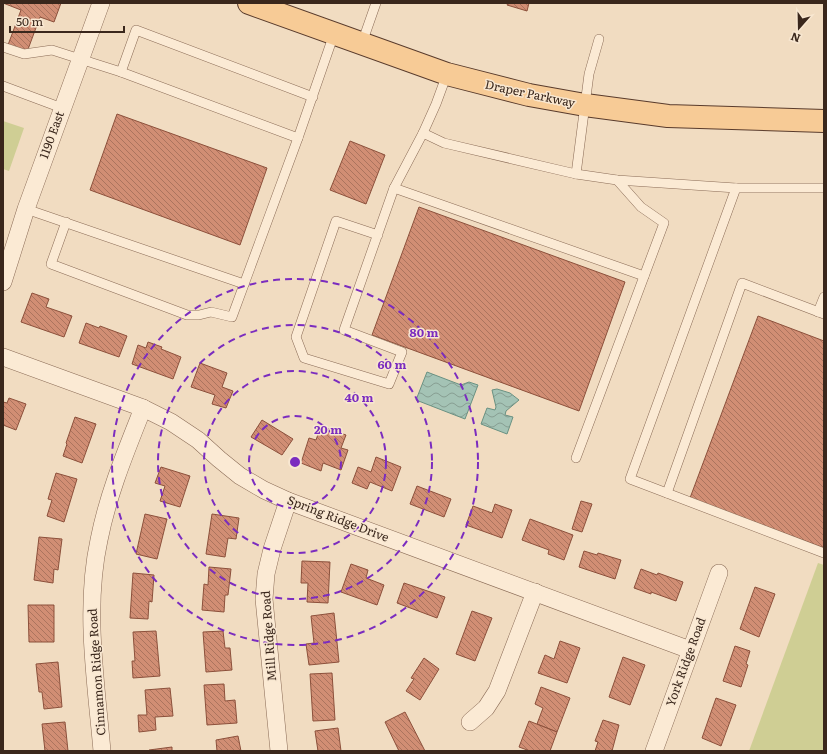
<svg xmlns="http://www.w3.org/2000/svg" width="827" height="754" viewBox="0 0 827 754" font-family="Literata,serif">
	<style>
		.green { fill: #cfce94 }
		.water { fill: url(#water-waves); stroke: #6a9182 }
		.building { fill: url(#building-back-hatch); stroke: #8c503b }
		.lines { fill: none; stroke-linecap: round; stroke-linejoin: round }
		.lane-casing { stroke: #8b6c57; stroke-width: 10 }
		.street-casing { stroke: #8b6c57; stroke-width: 18 }
		.primary-casing { stroke: #593b2c; stroke-width: 24 }
		.lane { stroke: #fbead4; stroke-width: 9 }
		.street { stroke: #fbead4; stroke-width: 17 }
		.primary { stroke: #f7cb96; stroke-width: 22 }
		.ring { fill: none; stroke: #7b2cbf; stroke-width: 2; stroke-dasharray: 7 5 }
		.labels { text-anchor: middle; stroke-width: 3; stroke-linejoin: round; paint-order: stroke }
		.street-label { font-size: 12px; fill: #3a271c; stroke: #f8e7d1 }
		.centre { fill: #7b2cbf; stroke: #f8e7d1; stroke-width: 2 }
		.ring-label { font-size: 12px; text-anchor: middle; font-weight: bold; fill: #7b2cbf; stroke: #f8e7d1; stroke-width: 3; stroke-linejoin: round; paint-order: stroke }
	</style>
	<defs>
		<pattern id="water-waves" width="16" height="10" patternUnits="userSpaceOnUse"><rect width="16" height="10" fill="#a4c3b5"/><path d="M0 5q4-4 8 0t8 0" fill="none" stroke="#879e92"/></pattern>
		<pattern id="building-back-hatch" width="6" height="6" patternUnits="userSpaceOnUse"><rect width="6" height="6" fill="#d18e74"/><path d="M-1 5l2 2M0 0l6 6M5-1l2 2" fill="none" stroke="#ab745e"/></pattern>
	</defs>
	<rect width="100%" height="100%" fill="#f1dcc1"/>
	<g class="green">
		<path d="M3,121L24,128L9,171L3,169Z"/>
		<path d="M818,563L824,565V751H749Z"/>
	</g>
	<g class="water">
		<path d="M427,372L461,385L469,382L478,385L465,419L416,400Z"/>
		<path d="M497,389L510,393L519,400L506,411L505,415L513,417L507,434L481,424L487,408L495,410L496,407L492,390Z"/>
	</g>
	<g class="building">
		<path d="M3,3H61L54,22L40,17L27,52L8,45L21,10Z"/>
		<path d="M508,3H529L527,11L507,5Z"/>
		<path d="M117,114L267,168L240,245L90,190Z"/>
		<path d="M350,141L385,155L366,204L330,190Z"/>
		<path d="M419,207L625,282L579,411L372,335Z"/>
		<path d="M32,293L49,299L46,307L72,316L64,337L21,322Z"/>
		<path d="M758,316L824,341V548L690,498Z"/>
		<path d="M86,323L99,328L100,326L127,336L119,357L79,343Z"/>
		<path d="M148,342L162,347L161,349L181,357L173,379L132,364L138,345L146,348Z"/>
		<path d="M200,363L227,373L222,387L233,391L226,408L212,404L215,395L191,387Z"/>
		<path d="M9,398L26,404L16,430L3,425V402L7,403Z"/>
		<path d="M75,417L96,424L82,463L63,456L67,444L66,443Z"/>
		<path d="M262,420L293,439L282,455L251,437Z"/>
		<path d="M321,426L346,435L341,448L348,450L341,470L323,463L321,471L301,463L309,438L316,440Z"/>
		<path d="M376,457L401,467L392,491L370,482L367,489L352,483L358,467L371,472Z"/>
		<path d="M161,467L190,476L180,507L160,501L165,486L155,483Z"/>
		<path d="M56,473L77,479L64,522L47,516L52,500L48,499Z"/>
		<path d="M417,486L451,499L444,517L410,504Z"/>
		<path d="M581,501L592,504L582,532L572,529Z"/>
		<path d="M495,504L512,510L502,538L466,525L473,506L492,513Z"/>
		<path d="M145,514L167,519L157,559L136,554Z"/>
		<path d="M212,514L239,518L236,539L228,538L225,557L206,554Z"/>
		<path d="M530,519L573,535L564,560L548,554L549,550L522,540Z"/>
		<path d="M39,537L62,539L58,570L54,569L53,583L34,580Z"/>
		<path d="M584,551L597,555L598,553L621,560L615,579L579,567Z"/>
		<path d="M302,561L330,562L328,603L307,602L308,583H301Z"/>
		<path d="M351,564L368,570L366,578L384,585L377,605L341,592Z"/>
		<path d="M209,567L231,569L228,595H225L224,612L202,610L204,584L208,585Z"/>
		<path d="M641,569L657,575L658,573L683,582L676,601L651,592V594L634,588Z"/>
		<path d="M133,573L154,575L152,602L149,601L148,619L130,618Z"/>
		<path d="M404,583L445,597L437,618L397,603Z"/>
		<path d="M755,587L775,594L759,637L740,629Z"/>
		<path d="M28,605H54V642H29Z"/>
		<path d="M472,611L492,618L475,661L456,654Z"/>
		<path d="M334,613L339,662L309,665L306,644L314,643L311,616Z"/>
		<path d="M156,631L160,676L133,678L132,661H135L133,632Z"/>
		<path d="M223,631L225,648H230L232,670L206,672L203,632Z"/>
		<path d="M560,641L580,648L567,683L538,673L545,655L554,659Z"/>
		<path d="M735,646L750,651L746,664L748,665L741,687L723,681Z"/>
		<path d="M623,657L645,665L630,705L609,697Z"/>
		<path d="M424,658L439,669L420,700L406,691L414,679L411,678Z"/>
		<path d="M58,662L62,707L44,709L42,692H39L36,664Z"/>
		<path d="M332,673L335,720L313,721L310,674Z"/>
		<path d="M224,684L225,701L235,700L237,723L207,725L204,685Z"/>
		<path d="M541,687L570,698L557,732L537,724L543,708L535,704Z"/>
		<path d="M170,688L173,716L155,717L156,730L139,732L138,715H147L145,690Z"/>
		<path d="M716,698L736,705L721,746L702,738Z"/>
		<path d="M405,712L425,751H399L385,722Z"/>
		<path d="M603,720L619,725L612,751H595L598,742L595,741Z"/>
		<path d="M529,721L557,732L550,751H530L519,747Z"/>
		<path d="M65,722L68,751H45L42,724Z"/>
		<path d="M338,728L341,751H318L315,731Z"/>
		<path d="M238,736L241,751H217L216,740Z"/>
		<path d="M172,747V751H149V750Z"/>
	</g>
	<g class="lines">
		<g class="lane-casing">
			<g id="lane">
				<path d="M599,39L589,74L576,174L617,180L736,188"/>
				<path d="M362,43L376,3"/>
				<path d="M3,47L24,54L52,50L80,59L121,72L298,138"/>
				<path d="M121,72L136,30L313,97"/>
				<path d="M447,74L436,104L423,133L444,143L576,174"/>
				<path d="M3,86L62,108"/>
				<path d="M394,188L423,133"/>
				<path d="M824,188H736L630,479L824,553"/>
				<path d="M26,209L244,284"/>
				<path d="M66,222L51,264L187,315H199L211,312L232,317L298,138L334,34"/>
				<path d="M378,235L336,221L296,337L304,358L389,384L402,352L344,330L394,188L644,276"/>
				<path d="M818,312L824,297"/>
				<path d="M576,458L664,223L641,207L617,180"/>
				<path d="M667,493L742,283L824,314"/>
			</g>
		</g>
		<g class="street-casing">
			<g id="street">
				<path d="M3,282L26,209L101,3"/>
				<path d="M3,357L143,408L171,422L198,440L219,459L240,476L264,490L288,501L690,650"/>
				<path d="M470,722L486,708L497,691L535,592"/>
				<path d="M102,751C96,681 84,609 99,540C108,494 126,451 143,408"/>
				<path d="M279,751L264,599L266,574L272,549L288,501"/>
				<path d="M654,751L719,573"/>
			</g>
		</g>
		<g class="primary-casing">
			<path id="primary" d="M249,3L447,74L529,95L585,105L668,116L824,121"/>
		</g>
		<use href="#lane" class="lane"/>
		<use href="#street" class="street"/>
		<use href="#primary" class="primary"/>
	</g>
	<g class="ring">
		<circle cx="295" cy="462" r="46"/>
		<circle cx="295" cy="462" r="91"/>
		<circle cx="295" cy="462" r="137"/>
		<circle cx="295" cy="462" r="183"/>
	</g>
	<g class="labels">
		<g class="street-label">
			<text transform="translate(530 94) rotate(12)" y="4">Draper Parkway</text>
			<text transform="translate(52 135) rotate(-70)" y="4">1190 East</text>
			<text transform="translate(338 519) rotate(21)" y="4">Spring Ridge Drive</text>
			<text transform="translate(269 636) rotate(-94)" y="4">Mill Ridge Road</text>
			<text transform="translate(686 662) rotate(-70)" y="4">York Ridge Road</text>
			<text transform="translate(97 672) rotate(-94)" y="4">Cinnamon Ridge Road</text>
		</g>
	</g>
	<circle cx="295" cy="462" r="6" class="centre"/>
	<g class="ring-label">
		<text x="424" y="337">80 m</text>
		<text x="392" y="369">60 m</text>
		<text x="359" y="402">40 m</text>
		<text x="328" y="434">20 m</text>
	</g>
	<rect width="827" height="754" fill="none" stroke="#3a271c" stroke-width="8"/>
	<g transform="translate(799 28) rotate(200)" stroke="#f8e7d1" stroke-width="3" paint-order="stroke">
	<path d="M0-3L7 15L0 10L-7 15Z" fill="#3a271c"/>
	<text y="-6" font-size="11" font-weight="bold" text-anchor="middle" fill="#3a271c">N</text>
	</g>
	<path d="M10 26v6h114v-6" fill="none" stroke="#3a271c" stroke-width="2"/>
	<text x="16" y="26" font-size="12" fill="#3a271c" stroke="#f8e7d1" stroke-width="3" paint-order="stroke">50 m</text>
</svg>
